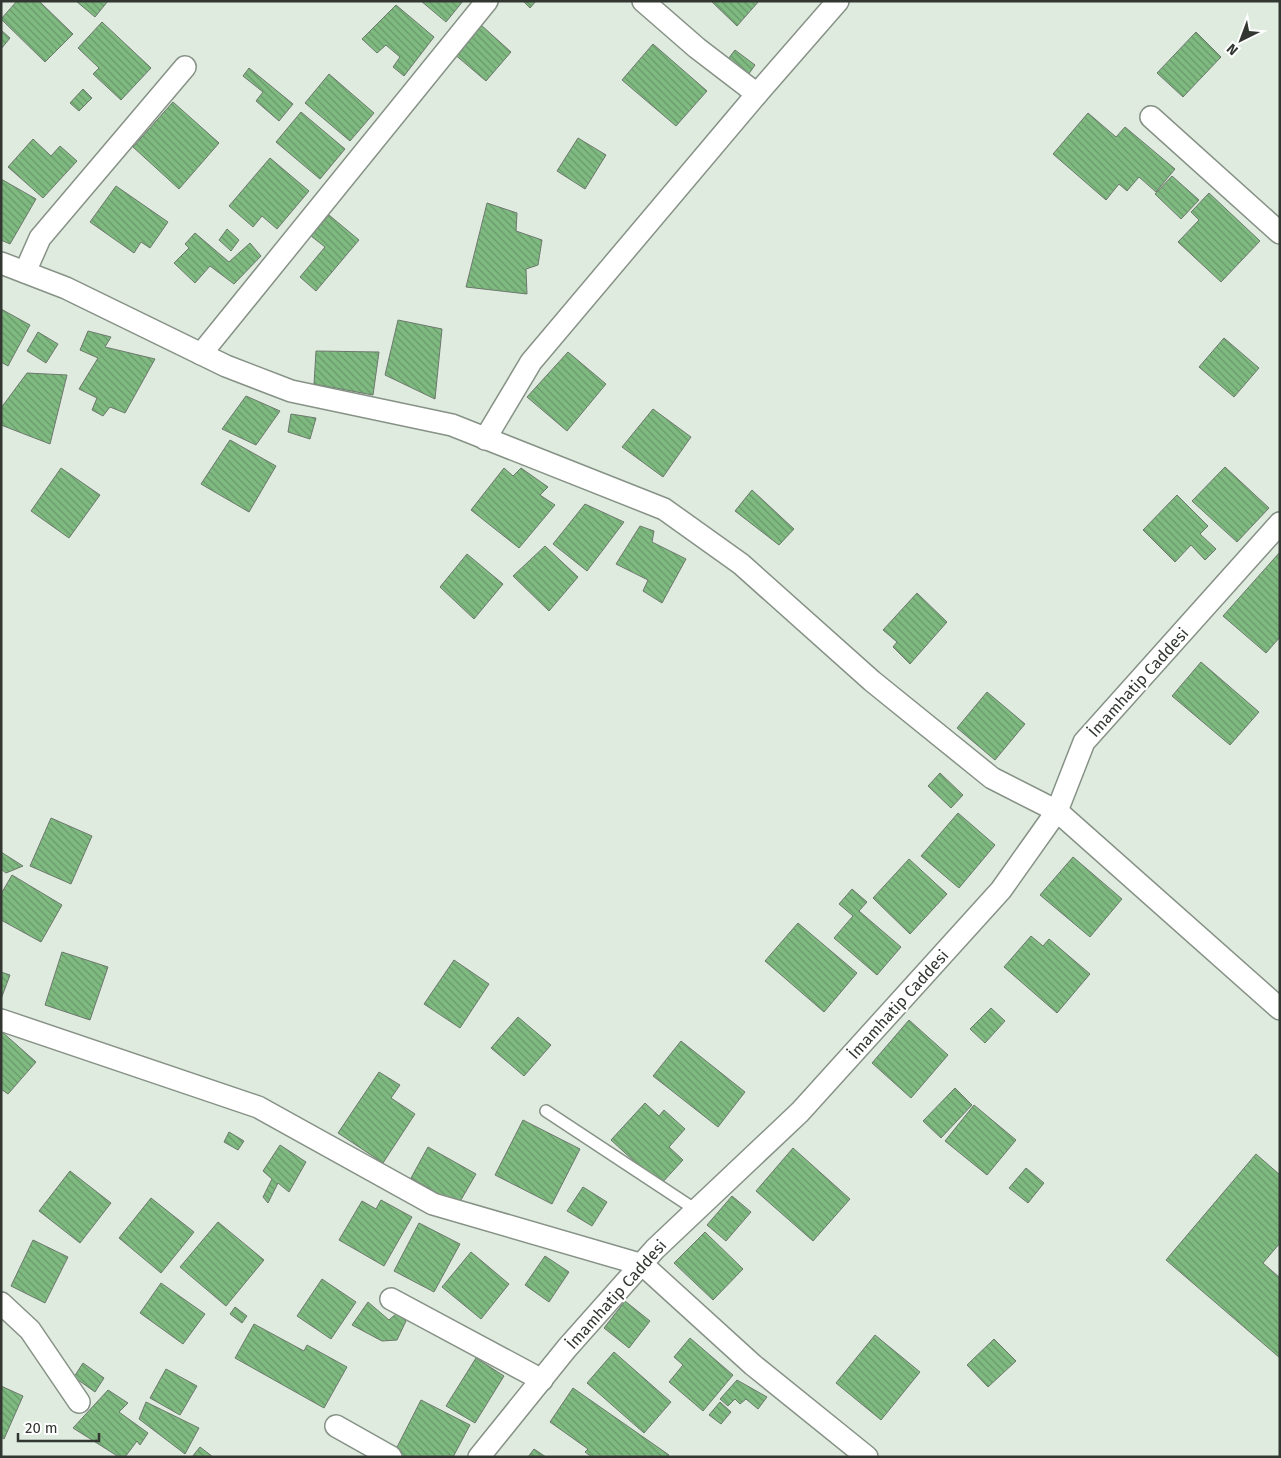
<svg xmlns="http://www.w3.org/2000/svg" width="1281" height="1458" viewBox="0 0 1281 1458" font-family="'Fira Sans',sans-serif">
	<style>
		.building { fill: url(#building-back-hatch); stroke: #6d786d }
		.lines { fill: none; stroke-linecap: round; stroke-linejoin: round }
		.service-casing { stroke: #879287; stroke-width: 14 }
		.minor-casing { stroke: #879287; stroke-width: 24 }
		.service { stroke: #fff; stroke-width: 11 }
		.minor { stroke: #fff; stroke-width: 21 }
		.labels { text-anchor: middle; stroke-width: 4.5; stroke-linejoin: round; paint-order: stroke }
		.street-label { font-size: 16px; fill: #323732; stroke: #fff }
	</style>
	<defs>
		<pattern id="building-back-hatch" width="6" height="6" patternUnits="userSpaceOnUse" patternTransform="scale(1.25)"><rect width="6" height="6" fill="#7fba81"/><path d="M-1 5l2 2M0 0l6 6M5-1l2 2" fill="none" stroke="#69986a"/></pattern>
	</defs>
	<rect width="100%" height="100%" fill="#dfebdf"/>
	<g class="building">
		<path d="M17,1H39L73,34L45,62L1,19Z"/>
		<path d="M76,1H108L95,17Z"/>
		<path d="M421,1H463L446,22Z"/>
		<path d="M523,1H536L530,8Z"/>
		<path d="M711,1H759L737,26Z"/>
		<path d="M396,5L434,37L404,76L393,67L400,57L386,45L377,53L362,39Z"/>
		<path d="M102,22L151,68L121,100L93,74L99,68L78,48Z"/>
		<path d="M481,25L511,52L486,81L453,53Z"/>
		<path d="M1,30L10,38L1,49Z"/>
		<path d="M1196,32L1221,57L1183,97L1157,73Z"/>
		<path d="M653,44L707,91L676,126L622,80Z"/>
		<path d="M735,50L755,65L746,78L725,63Z"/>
		<path d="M249,68L293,104L279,121L256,101L263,92L243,76Z"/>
		<path d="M329,74L374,113L350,141L305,103Z"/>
		<path d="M83,89L92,98L79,111L70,103Z"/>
		<path d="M173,102L219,143L179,189L133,147Z"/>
		<path d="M301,112L345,149L320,179L276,142Z"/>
		<path d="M1088,113L1116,137L1125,127L1175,169L1156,192L1139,177L1127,191L1119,184L1106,200L1053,154Z"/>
		<path d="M578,138L606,155L585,189L557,171Z"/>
		<path d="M33,139L51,156L60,146L77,161L43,198L8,167Z"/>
		<path d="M270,158L309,191L277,229L262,216L253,227L229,206Z"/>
		<path d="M1172,176L1199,200L1181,219L1155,194Z"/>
		<path d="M1,179L36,199L10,244L1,240Z"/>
		<path d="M116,186L168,222L150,248L141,242L134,253L90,222Z"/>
		<path d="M1209,193L1260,241L1221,282L1178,242L1199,220L1191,212Z"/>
		<path d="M487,203L517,213L516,231L542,240L538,265L526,269L527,294L466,287Z"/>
		<path d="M329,215L359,240L316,291L300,277L325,247L311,236Z"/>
		<path d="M227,229L239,240L231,251L219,240Z"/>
		<path d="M195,233L229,262L250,243L261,256L234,284L210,266L195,283L174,263L189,248L185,244Z"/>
		<path d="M1,309L30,325L8,366L1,362Z"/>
		<path d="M398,320L442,329L435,399L385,375Z"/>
		<path d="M88,331L111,337L105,347L155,359L125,413L110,407L103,416L92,410L97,398L79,389L98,358L80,350Z"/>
		<path d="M38,332L58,344L46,363L27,351Z"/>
		<path d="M1224,338L1259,368L1234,397L1199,367Z"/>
		<path d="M316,351L379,352L373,395L314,384Z"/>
		<path d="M568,352L606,384L567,431L527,397Z"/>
		<path d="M27,373L67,375L50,444L1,425V408Z"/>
		<path d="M246,396L280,411L256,445L222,429Z"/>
		<path d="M653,409L691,437L663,477L622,447Z"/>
		<path d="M291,414L316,418L310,439L288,432Z"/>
		<path d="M230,440L276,466L249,512L201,484Z"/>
		<path d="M1225,467L1269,508L1237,542L1192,501Z"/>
		<path d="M61,468L100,495L69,538L31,511Z"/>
		<path d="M504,468L513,476L521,468L548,487L540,495L555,505L519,548L471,510Z"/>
		<path d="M752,490L794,529L779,545L735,511Z"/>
		<path d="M1177,495L1208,526L1200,534L1216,549L1205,560L1191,545L1175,562L1143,530Z"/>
		<path d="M585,504L624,522L587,571L553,544Z"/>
		<path d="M640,526L654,531L652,542L686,559L662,603L643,591L648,580L616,564Z"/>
		<path d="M545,546L578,577L549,611L513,576Z"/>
		<path d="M1280,552V637L1266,653L1223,616Z"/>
		<path d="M467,554L503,584L474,619L440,587Z"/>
		<path d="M917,593L947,622L910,664L893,647L897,642L883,630Z"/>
		<path d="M1201,662L1259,712L1230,745L1172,696Z"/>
		<path d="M987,692L1025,724L995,760L957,728Z"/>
		<path d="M940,773L963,795L951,808L928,786Z"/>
		<path d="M958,813L995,845L959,888L921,856Z"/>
		<path d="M51,818L92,836L71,884L30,866Z"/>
		<path d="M1,852L23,866L6,873L1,869Z"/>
		<path d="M1073,857L1122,899L1090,937L1040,895Z"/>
		<path d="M909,859L947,894L910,934L873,898Z"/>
		<path d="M12,875L62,905L41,942L1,920V894Z"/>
		<path d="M852,889L867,902L859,911L901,947L877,975L834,938L853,916L839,904Z"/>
		<path d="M798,923L857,973L824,1012L765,961Z"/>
		<path d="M1031,936L1043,946L1049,939L1090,974L1057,1013L1004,967Z"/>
		<path d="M62,952L108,967L90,1020L45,1005Z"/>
		<path d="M454,960L489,984L460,1028L424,1004Z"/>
		<path d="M1,972L10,975L1,999Z"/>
		<path d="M991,1008L1005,1021L985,1043L970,1029Z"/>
		<path d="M518,1017L551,1045L524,1076L491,1048Z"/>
		<path d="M909,1020L948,1055L911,1098L872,1063Z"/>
		<path d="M1,1031L36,1062L8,1094L1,1089Z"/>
		<path d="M681,1041L745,1092L718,1127L653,1076Z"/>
		<path d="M379,1072L400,1085L391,1098L415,1114L383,1163L338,1133Z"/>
		<path d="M955,1088L972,1105L941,1138L923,1121Z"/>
		<path d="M645,1103L659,1116L664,1110L685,1129L669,1147L683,1160L660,1185L611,1140Z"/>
		<path d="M974,1105L1016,1140L987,1175L945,1141Z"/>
		<path d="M523,1120L580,1149L552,1204L495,1175Z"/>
		<path d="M229,1132L244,1141L238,1150L224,1142Z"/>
		<path d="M280,1145L306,1162L289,1192L278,1183L268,1203L263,1197L272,1179L263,1171Z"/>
		<path d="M428,1147L476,1174L458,1205L411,1178Z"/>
		<path d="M793,1148L850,1199L813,1241L756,1191Z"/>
		<path d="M1256,1154L1280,1175V1243L1263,1263L1280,1278V1358L1166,1260Z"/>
		<path d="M1026,1168L1044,1183L1028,1203L1009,1188Z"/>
		<path d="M70,1171L111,1203L80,1243L39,1211Z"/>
		<path d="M583,1187L607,1202L592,1226L567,1211Z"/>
		<path d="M732,1196L751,1212L726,1241L707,1225Z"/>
		<path d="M151,1198L194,1232L161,1273L119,1238Z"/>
		<path d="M381,1200L412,1217L384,1266L339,1240L362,1201L376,1209Z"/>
		<path d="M218,1222L264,1260L226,1306L180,1267Z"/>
		<path d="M419,1223L460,1244L434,1292L394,1271Z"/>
		<path d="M705,1232L743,1269L713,1300L674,1263Z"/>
		<path d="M33,1240L68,1257L45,1303L11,1286Z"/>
		<path d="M471,1252L509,1284L481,1319L442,1287Z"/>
		<path d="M545,1256L569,1272L549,1302L525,1285Z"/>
		<path d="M322,1279L356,1302L331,1339L297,1316Z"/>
		<path d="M161,1283L205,1314L183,1344L140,1313Z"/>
		<path d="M625,1301L650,1321L629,1348L604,1328Z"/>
		<path d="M368,1302L389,1320L397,1313L406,1321L397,1340L382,1341L352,1325Z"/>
		<path d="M235,1307L247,1316L242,1323L230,1314Z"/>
		<path d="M254,1324L304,1351L307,1345L347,1367L324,1408L235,1358Z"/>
		<path d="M875,1335L920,1372L881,1420L836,1383Z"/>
		<path d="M690,1338L733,1375L703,1411L669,1382L683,1365L674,1357Z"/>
		<path d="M994,1339L1016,1361L988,1387L967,1365Z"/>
		<path d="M614,1352L671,1402L644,1433L587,1383Z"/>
		<path d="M476,1358L504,1376L475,1423L446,1406Z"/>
		<path d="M83,1363L104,1378L95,1392L74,1377Z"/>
		<path d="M166,1369L197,1386L180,1415L150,1398Z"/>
		<path d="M737,1380L767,1397L758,1409L746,1399L740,1404L735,1399L728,1406L720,1399Z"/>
		<path d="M1,1386L23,1396L4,1439L1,1437Z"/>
		<path d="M573,1388L669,1455L668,1457H592L585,1452L588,1449L550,1422Z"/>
		<path d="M108,1390L128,1403L119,1412L148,1433L140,1445L137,1441L125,1457H119L73,1428Z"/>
		<path d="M421,1400L470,1425L453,1457H397L393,1455Z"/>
		<path d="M146,1402L199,1428L185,1454L139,1419Z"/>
		<path d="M720,1402L731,1412L721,1424L709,1415Z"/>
		<path d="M200,1447L213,1457H192Z"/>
		<path d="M534,1449L546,1457H528Z"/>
	</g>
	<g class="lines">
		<g class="service-casing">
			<path id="service" d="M546,1111L696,1210"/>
		</g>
		<g class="minor-casing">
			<g id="minor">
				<path d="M643,1L697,48L757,94"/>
				<path d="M1151,117L1280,233"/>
				<path d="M1,263L66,288L226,366L291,391L452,425L664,509L741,564L872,681L992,778L1057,811L1280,1009"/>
				<path d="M25,272L40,238L185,67"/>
				<path d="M201,354L487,1"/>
				<path d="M485,439L531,362L757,94L838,1"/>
				<path d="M1,1020L258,1107L433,1204L643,1265L753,1365L867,1457"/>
				<path d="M391,1299L542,1380"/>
				<path d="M1,1303L30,1330L79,1402"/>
				<path d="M336,1426L391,1457"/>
				<path d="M479,1457L567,1348L655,1249L800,1112L1001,890L1057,811L1084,742L1280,523"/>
			</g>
		</g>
		<use href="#service" class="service"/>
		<use href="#minor" class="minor"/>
	</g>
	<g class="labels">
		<g class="street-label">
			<text transform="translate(1138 682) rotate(-48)" y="6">İmamhatip Caddesi</text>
			<text transform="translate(898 1004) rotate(-48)" y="6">İmamhatip Caddesi</text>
			<text transform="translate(616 1294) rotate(-48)" y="6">İmamhatip Caddesi</text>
		</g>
	</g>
	<rect width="1281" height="1458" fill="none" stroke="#323732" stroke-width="5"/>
	<g transform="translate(1241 40) rotate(222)" stroke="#ffffff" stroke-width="4" paint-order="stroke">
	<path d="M0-4L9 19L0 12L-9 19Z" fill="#323732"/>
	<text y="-8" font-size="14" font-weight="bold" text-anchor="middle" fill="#323732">N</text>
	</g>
	<path d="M18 1433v8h81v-8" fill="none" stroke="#323732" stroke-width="2.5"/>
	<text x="25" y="1433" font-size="15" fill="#323732" stroke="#ffffff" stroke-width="4" paint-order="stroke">20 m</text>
</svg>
